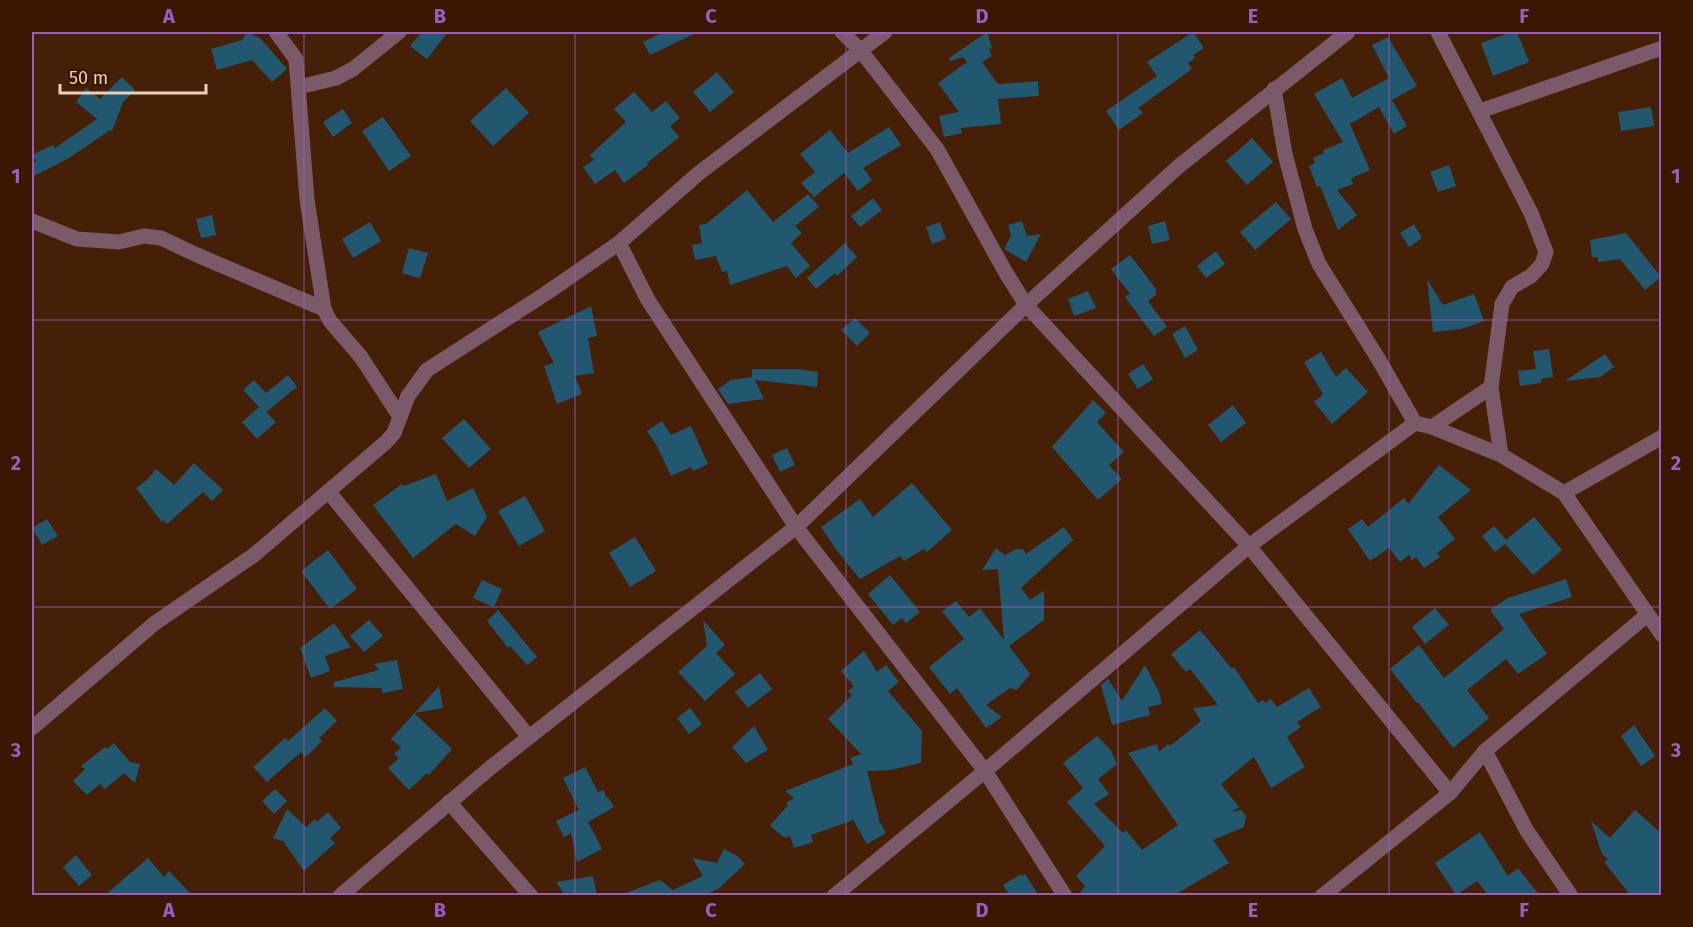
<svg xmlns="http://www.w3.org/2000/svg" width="1693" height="927" viewBox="0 0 1693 927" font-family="'Fira Sans',sans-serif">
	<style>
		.building { fill: #21576f }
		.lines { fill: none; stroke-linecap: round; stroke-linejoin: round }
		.street { stroke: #7a5a69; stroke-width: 15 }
		.grid { fill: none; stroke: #9c5dc0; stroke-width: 1.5; stroke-opacity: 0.55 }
		.neatline { fill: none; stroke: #9c5dc0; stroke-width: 2 }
		.grid-label { font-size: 20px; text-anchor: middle; font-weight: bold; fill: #9c5dc0 }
	</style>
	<rect width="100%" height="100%" fill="#462006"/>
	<g class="building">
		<path d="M247,32L260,38L287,69L272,82L252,60L217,70L211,49L242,40Z"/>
		<path d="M422,32H448L427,59L410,46Z"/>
		<path d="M664,32H698L650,55L643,42Z"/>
		<path d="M987,32L992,48L989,49L992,56L982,62L998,84L1038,81L1039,96L998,99L1001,124L961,128L962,133L944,137L939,116L959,112L938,83L967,62L963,57L950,61L949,58Z"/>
		<path d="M1193,32L1204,48L1193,55L1195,58L1188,63L1192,69L1138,108L1143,113L1119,130L1106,111L1157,76L1147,62Z"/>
		<path d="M1512,32H1517L1529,62L1493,76L1481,43Z"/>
		<path d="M1388,37L1417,86L1392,100L1407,126L1394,134L1379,107L1350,124L1370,170L1351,178L1353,184L1337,190L1357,215L1338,230L1320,186L1317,187L1309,166L1315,163L1313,158L1324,153L1323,150L1343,142L1314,94L1342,78L1352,98L1389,78L1372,45Z"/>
		<path d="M717,72L734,92L710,112L693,92Z"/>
		<path d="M122,77L135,90L123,102L112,131L110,130L69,158L32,177V164L36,161L32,155L53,145L55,148L97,119L76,102L86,88L100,99Z"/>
		<path d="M506,88L529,113L493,146L470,121Z"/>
		<path d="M634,92L652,112L666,101L680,118L670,126L679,137L647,163L648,165L624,183L615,170L595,184L583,167L594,160L590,155L626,122L614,109Z"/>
		<path d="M1651,107L1654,126L1621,131L1618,112Z"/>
		<path d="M343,109L352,123L333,137L323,122Z"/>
		<path d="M383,117L411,156L389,171L362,131Z"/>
		<path d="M889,127L901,145L863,168L872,180L858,191L844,173L814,197L801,183L815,172L800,154L830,130L848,153Z"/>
		<path d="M1252,138L1273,162L1247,185L1226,161Z"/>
		<path d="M1449,165L1456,186L1438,192L1430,172Z"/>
		<path d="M747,190L773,222L808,194L819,207L795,226L802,233L791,243L810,266L796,278L787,266L730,285L727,271L722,272L716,256L695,260L692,245L702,243L699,225L706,224Z"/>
		<path d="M873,198L882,210L860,227L851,216Z"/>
		<path d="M1276,202L1291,219L1255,250L1240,232Z"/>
		<path d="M212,215L216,235L201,238L196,219Z"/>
		<path d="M1022,221L1027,236L1041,234L1026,262L1004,249L1011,236L1008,225Z"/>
		<path d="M1165,221L1170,240L1152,244L1148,226Z"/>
		<path d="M370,222L381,241L353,258L342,239Z"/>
		<path d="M940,222L946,239L932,244L926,227Z"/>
		<path d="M1414,224L1422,238L1409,247L1400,233Z"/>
		<path d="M1626,233L1661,277L1645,290L1620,259L1598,262V257H1592L1590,240Z"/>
		<path d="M845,243L857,257L837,276L835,273L816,289L807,278Z"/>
		<path d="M409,248L428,253L420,278L402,273Z"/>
		<path d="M1216,251L1225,264L1206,278L1197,266Z"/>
		<path d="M1130,255L1156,289V295L1148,301L1167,327L1154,336L1125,297L1130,294L1111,269Z"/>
		<path d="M1427,279L1443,305L1474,294L1484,321L1461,329L1433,332Z"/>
		<path d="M1088,291L1096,308L1074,316L1068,299Z"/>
		<path d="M591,306L597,336L588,338L594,373L575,376L582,394L557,404L544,366L554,363L538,332Z"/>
		<path d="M855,318L870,333L857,346L841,330Z"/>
		<path d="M1185,326L1198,350L1185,358L1172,334Z"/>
		<path d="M1549,349L1553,377L1541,379V383L1520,386L1518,371L1536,369L1533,351Z"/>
		<path d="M1321,352L1336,377L1346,368L1368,392L1332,424L1314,402L1323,394L1304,362Z"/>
		<path d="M1605,354L1614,367L1600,377L1565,381Z"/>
		<path d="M1143,364L1153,379L1138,389L1128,374Z"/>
		<path d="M752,369H798L818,372L817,387L755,380L764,399L728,404L718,389L731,380L752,377Z"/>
		<path d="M288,375L297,387L266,412L276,422L257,439L242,422L259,407L243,390L254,380L266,393Z"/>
		<path d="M1093,400L1106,413L1097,422L1124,452L1109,465L1122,479L1098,500L1052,447Z"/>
		<path d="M1233,405L1246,423L1221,442L1208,425Z"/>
		<path d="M464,419L491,449L469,468L442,438Z"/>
		<path d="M662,421L671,435L691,426L708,464L693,471L691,467L671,476L657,446L647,431Z"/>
		<path d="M787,448L795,465L780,472L772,455Z"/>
		<path d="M194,463L223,490L212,501L203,492L167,524L164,520L162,522L136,488L148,479L156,469L174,485Z"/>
		<path d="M1439,465L1471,490L1438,517L1455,539L1437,553L1440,557L1424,568L1416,557L1412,560L1409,555L1400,562L1389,548L1370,561L1348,529L1362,519L1368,527L1404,498L1408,504Z"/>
		<path d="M436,474L447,501L473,488L487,517L475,536L456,524L413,558L373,505L402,484L404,486Z"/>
		<path d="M912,483L952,530L927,552L924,549L904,561L900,556L860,579L838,552L821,527L860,499L873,517Z"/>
		<path d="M525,496L545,531L519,546L498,511Z"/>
		<path d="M1534,517L1562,550L1533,575L1505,544L1495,552L1482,536L1494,526L1506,540Z"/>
		<path d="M47,519L58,536L42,545L32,528Z"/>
		<path d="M1064,527L1073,540L1021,588L1030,600L1044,591V620L1009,646L1030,674L1017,690L1010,688L986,705L1002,717L986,728L957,688L950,694L929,667L964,639L942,611L956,601L969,617L980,608L1004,640L998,569L982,570L996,548L1005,555L1017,549H1023L1026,554Z"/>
		<path d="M635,537L656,571L630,587L609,553Z"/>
		<path d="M328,550L357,589L330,609L301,571Z"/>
		<path d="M890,575L920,612L906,623L902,618L893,625L868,594Z"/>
		<path d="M1566,579L1572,597L1519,614L1547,654L1518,674L1506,659L1467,690L1489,718L1453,748L1418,702L1417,703L1390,669L1419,645L1444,678L1504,629L1490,610L1508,598Z"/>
		<path d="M482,580L502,589L494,607L473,598Z"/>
		<path d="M1435,608L1449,625L1425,644L1412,627Z"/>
		<path d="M498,610L537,657L527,665L510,646L508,648L487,621Z"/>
		<path d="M369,620L383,636L364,652L350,636Z"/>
		<path d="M703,620L725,645L716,653L735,674L705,701L678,672L707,646Z"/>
		<path d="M334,623L351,647L325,656L330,671L311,678L300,648Z"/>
		<path d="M1200,630L1232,669L1234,667L1258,703L1263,700L1265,703L1271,699L1277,707L1309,688L1321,707L1297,722L1301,727L1287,737L1305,767L1271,788L1254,757L1221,784L1239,807L1231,812L1241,810L1246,816L1244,827L1213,840L1229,863L1173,896H1078L1085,886L1076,876L1105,846L1067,802L1083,788L1063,763L1097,736L1110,749L1117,764L1098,779L1109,794L1094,804L1123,833L1126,830L1142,850L1178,825L1128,753L1157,744L1159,752L1168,744L1170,746L1201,721L1193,708L1218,705L1190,669L1186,672L1171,654Z"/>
		<path d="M864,651L877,672L886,665L899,682L888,691L922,731L921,763L890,770L867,771L879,819H878L886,833L867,844L853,820L811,835L813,842L794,848L790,836L785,838L770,826L788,805L786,803L794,798L785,791L853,764L850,758L861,754L828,719L852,695L848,691L854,686L841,671Z"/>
		<path d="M397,660L403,689L382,693V688L334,687V682L379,670L374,664Z"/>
		<path d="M1145,665L1159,692L1162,704L1148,707L1150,715L1112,725L1101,685L1108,679L1122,701Z"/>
		<path d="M760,673L772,689L748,708L735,692Z"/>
		<path d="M439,686L443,708L414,713L452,749L429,775L427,773L409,790L388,768L399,758L394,754L401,747L391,739Z"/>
		<path d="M325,708L337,721L319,738L322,741L306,757L301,752L267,782L253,767L285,738L288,741Z"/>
		<path d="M690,708L702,724L689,734L677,718Z"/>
		<path d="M1634,725L1655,756L1641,766L1621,736Z"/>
		<path d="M754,726L768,750L746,763L732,747Z"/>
		<path d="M114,743L130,762L140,764L135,783L124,773L105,789L100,784L87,795L73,781L85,769L81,766L105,747L107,749Z"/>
		<path d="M585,767L598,792L604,790L606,798L608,797L614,807L588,822L602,849L577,862L571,833L564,837L556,821L579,810L563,778Z"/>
		<path d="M275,789L287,801L274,814L262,801Z"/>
		<path d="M287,809L306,827L315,819L317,822L328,812L341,828L330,838L335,843L304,871L283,841L273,838Z"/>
		<path d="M1635,810L1662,834V891L1657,896H1631L1604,862L1608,859L1602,854L1591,821L1610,838Z"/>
		<path d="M1480,832L1508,876L1518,868L1540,896H1489L1477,881L1456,895L1435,863Z"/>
		<path d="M724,849L737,856L745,864L718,889L703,896H624L623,894L660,880L673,890L703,876L692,858L717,863Z"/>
		<path d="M76,855L92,875L79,886L63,867Z"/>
		<path d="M148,858L164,877L169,871L193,896H104Z"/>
		<path d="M1021,874L1022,876L1025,874L1039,896H1010L1003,885Z"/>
		<path d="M593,876L597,896H566L556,882Z"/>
	</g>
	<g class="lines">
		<g class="street">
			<path d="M276,32L296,59L307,200L324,309L330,321L361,357L400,417"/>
			<path d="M842,32L861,51L937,149L1006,273L1026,305L1249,546L1450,793"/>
			<path d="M1438,32L1531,213L1546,252L1542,264L1531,276L1512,287L1502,304L1491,387L1501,455"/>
			<path d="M299,87L336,78L353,69L399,32"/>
			<path d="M1274,89L1285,154L1305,229L1319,264L1379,360L1415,423L1432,427L1501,455L1564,493L1662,635"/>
			<path d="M1480,111L1662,48"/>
			<path d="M32,221L77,239L119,242L144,236L161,238L197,255L324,309"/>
			<path d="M619,243L648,300L796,527L985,771L1065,896"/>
			<path d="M1432,427L1491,387"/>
			<path d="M328,491L529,737"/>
			<path d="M1564,493L1662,437"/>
			<path d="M32,728L155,623L254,555L386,442L394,433L408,396L427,370L545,294L619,243L699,173L885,32"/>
			<path d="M1485,751L1527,831L1571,896"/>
			<path d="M449,802L531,896"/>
			<path d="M340,896L490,768L796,527L1026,305L1179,166L1348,32"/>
			<path d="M834,896L985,771L1249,546L1415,423"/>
			<path d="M1322,896L1450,793L1485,751L1647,615"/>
		</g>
	</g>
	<path class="grid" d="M304,32V896M575,32V896M846,32V896M1118,32V896M1389,32V896M32,320H1662M32,607H1662"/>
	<rect width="1693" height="927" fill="none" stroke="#3b1600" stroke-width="66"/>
	<path d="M60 84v9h146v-9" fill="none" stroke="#e9cfc1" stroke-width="3"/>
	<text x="69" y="84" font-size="18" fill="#e9cfc1" stroke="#3b1600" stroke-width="4.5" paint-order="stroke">50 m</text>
	<rect x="33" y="33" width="1627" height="861" class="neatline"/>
	<g class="grid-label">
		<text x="169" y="23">A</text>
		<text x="440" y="23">B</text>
		<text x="711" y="23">C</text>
		<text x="982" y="23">D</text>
		<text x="1253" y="23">E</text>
		<text x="1524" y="23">F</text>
		<text x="16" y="183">1</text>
		<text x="1676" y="183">1</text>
		<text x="16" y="470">2</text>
		<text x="1676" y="470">2</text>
		<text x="16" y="757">3</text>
		<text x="1676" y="757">3</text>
		<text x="169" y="917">A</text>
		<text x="440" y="917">B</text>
		<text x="711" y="917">C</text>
		<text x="982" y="917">D</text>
		<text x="1253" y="917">E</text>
		<text x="1524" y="917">F</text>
	</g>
</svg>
